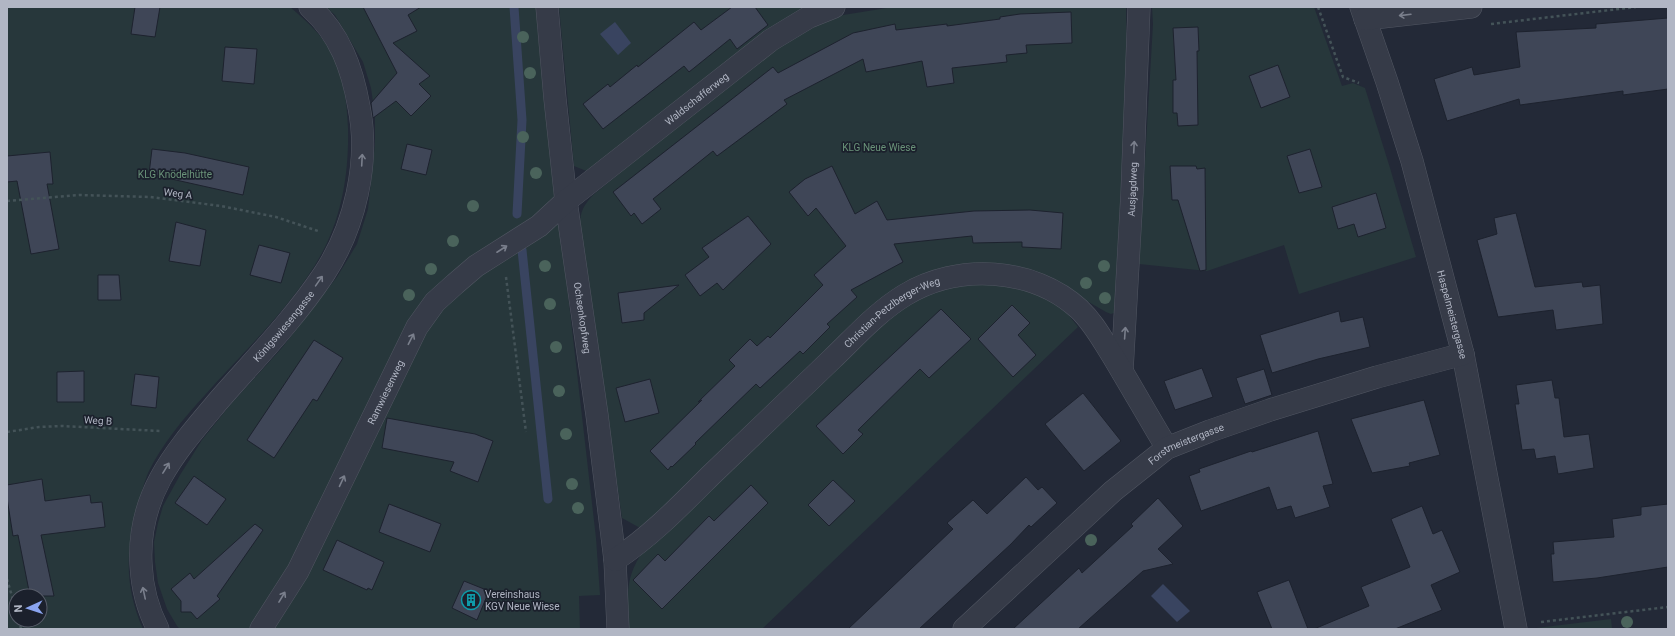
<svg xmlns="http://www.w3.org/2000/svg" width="1675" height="636" viewBox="0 0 1675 636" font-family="Roboto,sans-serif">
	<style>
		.green { fill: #27373b; fill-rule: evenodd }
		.water { fill: #394460 }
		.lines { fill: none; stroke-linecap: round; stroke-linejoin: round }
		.stream { stroke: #394460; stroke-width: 9 }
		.building { fill: #3f4657; stroke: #1d222e }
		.minor-casing { stroke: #515662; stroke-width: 23 }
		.path { stroke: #445358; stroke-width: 2.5; stroke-dasharray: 3 3; stroke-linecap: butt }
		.minor { stroke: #363b48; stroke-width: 22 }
		.tree { fill: #4a635b }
		.oneway { stroke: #7a7f8c }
		.labels { text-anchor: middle; stroke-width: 3.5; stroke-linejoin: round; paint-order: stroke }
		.street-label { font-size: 10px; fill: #b1b6c4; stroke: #1b202c }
		.park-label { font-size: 10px; fill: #6a9379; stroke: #1b202c }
		.poi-label { font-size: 10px; fill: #b1b6c4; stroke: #1b202c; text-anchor: start }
	</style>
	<rect width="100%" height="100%" fill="#232937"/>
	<g class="green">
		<path d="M7,7H290C304,19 319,32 329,48C343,71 347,101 348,128C349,169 343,212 324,249C297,302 244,351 205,395C183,419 162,444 148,473C142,488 138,505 134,521C125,559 127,593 143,629H7ZM16,596H40V620H16Z"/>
		<path d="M326,7H537V25L596,538L600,595L579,596L580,629H180L177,626L167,609L158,583L155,562L154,542L158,523L163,506L180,475L202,440L231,404L281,349L337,277L357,244L368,209L375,144V116L371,88L363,62L335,15Z"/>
		<path d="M559,7H810L589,172L574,166Z"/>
		<path d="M893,7H1126L1127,83L1114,313L1111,314L1106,312L1054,282L948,269L642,529L622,518L580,225C580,211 584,205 593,195L719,92L795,36L837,16Z"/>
		<path d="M1152,7H1314L1342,86L1353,83L1365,88L1390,168L1416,257L1299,294L1284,245L1207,271L1139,264L1153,24Z"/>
		<path d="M967,284L1012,285L1050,299L1067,313L1078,327L762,629H629C628,601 624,581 640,556L887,321C914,299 933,291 967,284Z"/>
		<path d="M1611,619L1612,628H1536Z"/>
	</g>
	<g class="water">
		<path d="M615,22L631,43L618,55L600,34Z"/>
		<path d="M1163,584L1190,611L1177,622L1151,596Z"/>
	</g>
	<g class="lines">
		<g class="stream">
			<path d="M514,7L522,120L517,214"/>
			<path d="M522,250L548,499"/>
		</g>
	</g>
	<g class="building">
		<path d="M135,7H160L155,37L131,34Z"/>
		<path d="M363,7H421L408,15L417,31L393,43L430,76L419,84L431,96L411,116L396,101L373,118L371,103L397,73Z"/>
		<path d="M732,7H755L768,25L737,49L730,39L689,72L684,66L603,129L583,104L608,84L610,87L637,65L638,67L694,22L701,30Z"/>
		<path d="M1071,12L1072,43L1026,45L1027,53L1006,55L1007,62L952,68L954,83L927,87L922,61L866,72L863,59L784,100L787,104L717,156L713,151L653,199L661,209L642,224L634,213L631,216L613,192L773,67L778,73L853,33L895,24L896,30L947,24V26L1000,19V17L1020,14Z"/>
		<path d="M1668,18V89L1623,95V91L1520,105L1519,99L1447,121L1434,79L1472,67L1474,75L1520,67L1516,32L1596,28V24Z"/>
		<path d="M1198,27L1199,51H1197L1198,125L1178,126L1177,113H1173V80H1176L1173,28Z"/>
		<path d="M225,47L257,49L254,84L222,81Z"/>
		<path d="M1278,65L1290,97L1261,108L1249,76Z"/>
		<path d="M407,144L432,150L426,175L401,169Z"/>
		<path d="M152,149L185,153L249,167L243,195L149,174Z"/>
		<path d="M1310,149L1322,187L1299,193L1287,156Z"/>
		<path d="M50,152L53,184H47L59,249L31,254L17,181L7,182V156Z"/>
		<path d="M832,166L855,214L877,201L887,220L974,211L1030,210L1063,213L1061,249L1022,247V242L973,243L972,236L894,244L903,262L851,290L857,297L827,324L830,327L803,354L800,351L760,388L756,384L695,443L696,444L672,467L671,466L668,470L650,451L702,400L698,402L735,366L729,360L750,339L757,346L768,336L770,338L823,285L814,275L846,246L816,208L808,216L789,192L805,179Z"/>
		<path d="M1170,166H1196L1197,169L1205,168L1206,270L1200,271L1178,200H1172Z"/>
		<path d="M1376,193L1386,228L1358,237L1354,224L1338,229L1332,207Z"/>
		<path d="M1516,213L1535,287L1582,282L1583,287L1600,285L1603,324L1556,330L1553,310L1498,317L1477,240L1497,234L1494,218Z"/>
		<path d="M748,216L771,244L723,290L717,283L700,296L685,275L709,257L702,248Z"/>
		<path d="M176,222L206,230L200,266L169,261Z"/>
		<path d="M259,245L290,253L281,283L250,275Z"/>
		<path d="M98,275H119L121,300H98Z"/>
		<path d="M679,285L644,313V320L622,323L618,293Z"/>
		<path d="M1012,305L1030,323L1018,335L1036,355L1013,377L978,339Z"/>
		<path d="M941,309L971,339L929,378L920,369L858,430L863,434L843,454L816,426Z"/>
		<path d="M1339,311L1341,322L1363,317L1370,347L1318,359L1272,373L1260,335Z"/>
		<path d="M314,340L343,358L317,401L313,399L274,458L247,440Z"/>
		<path d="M1202,368L1213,397L1175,410L1164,381Z"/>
		<path d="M1264,369L1272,395L1245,404L1236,378Z"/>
		<path d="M84,371V402H57V372Z"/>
		<path d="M135,374L159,377L156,408L131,405Z"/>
		<path d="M650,379L659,413L625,422L616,388Z"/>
		<path d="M1552,380L1555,398H1559L1564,437L1589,434L1594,468L1558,474L1555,456L1536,459L1534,449L1522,450L1515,404H1519L1516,385Z"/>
		<path d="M1083,393L1121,441L1084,471L1045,424Z"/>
		<path d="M1424,400L1440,455L1409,463L1410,466L1372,473L1351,419Z"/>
		<path d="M387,418L475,434L493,441L478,482L450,471L454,462L382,448Z"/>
		<path d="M1318,431L1333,484L1323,486L1330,507L1295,518L1291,506L1277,510L1269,487L1201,511L1189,476L1200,472L1199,469L1251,451L1252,452Z"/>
		<path d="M194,476L226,499L207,525L175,503Z"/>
		<path d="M1026,477L1038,490L1042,487L1057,503L1031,527L1029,525L1011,544L919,629H848L953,529L947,523L973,500L987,514Z"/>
		<path d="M42,479L45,501L90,495L91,503L102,502L105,527L41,535L54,596H30L18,535L13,536L7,498V485Z"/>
		<path d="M833,480L855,501L829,526L808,505Z"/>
		<path d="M751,485L768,503L662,609L633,580L658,554L665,561L709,516L714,521Z"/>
		<path d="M1158,498L1183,526L1158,549L1173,564L1143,571L1078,629H1013L1079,568L1082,573L1133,526L1131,524Z"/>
		<path d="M389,504L441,524L430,552L379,532Z"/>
		<path d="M1668,504V567L1597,578L1553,582L1551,554H1554L1553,542L1614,537L1612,519L1641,515V507Z"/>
		<path d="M1422,506L1433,534L1442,530L1460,572L1431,585L1442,610L1395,629H1314L1369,606L1361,587L1410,567L1391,519Z"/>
		<path d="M255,524L263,530L217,596L220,599L197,619L191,612H181V601L171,589L190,573L194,579Z"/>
		<path d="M337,540L384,562L372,590L368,588L367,590L323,570Z"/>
		<path d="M1289,580L1308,629H1272L1257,592Z"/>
		<path d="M464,581L489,591L477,620L452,608Z"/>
	</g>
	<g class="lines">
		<g class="minor-casing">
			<g id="minor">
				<path id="s1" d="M547,7L555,99L566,201L597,415L615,560L618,629"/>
				<path id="s2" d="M1361,7L1387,82L1412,161L1463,354L1516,629"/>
				<path d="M1365,19L1471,7"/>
				<path id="s3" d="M1122,371L1132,193L1139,7"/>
				<path id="s4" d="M615,560C651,536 680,506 710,476C751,437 791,398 832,359C855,337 877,312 905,295C958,263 1033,267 1079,309C1094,323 1103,341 1114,358C1132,388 1149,418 1167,448"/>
				<path id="s5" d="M158,629C147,608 142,588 141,564C137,493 177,450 220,399C255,359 294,319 324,274C355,227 370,162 359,107C352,68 340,34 310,7"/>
				<path id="s6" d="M261,629L298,571L417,327L435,302L455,284L476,266L539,226L566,201L771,40L809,17L834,7"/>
				<path id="s7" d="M964,629L1113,491L1167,448L1210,431L1270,410L1377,377L1463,354"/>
			</g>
		</g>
		<g class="path">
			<path d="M1318,7L1343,77L1359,83"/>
			<path d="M1491,24L1636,7"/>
			<path d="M7,201L80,195L150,197L221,206L276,217L318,231"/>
			<path d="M506,277L526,432"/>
			<path d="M7,432L39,427L62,426L160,431"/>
			<path d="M7,579L16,610"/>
			<path d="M19,620L21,629"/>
			<path d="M1541,622L1668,607"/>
		</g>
		<use href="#minor" class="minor"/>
	</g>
	<g class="tree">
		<circle cx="523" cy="37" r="6"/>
		<circle cx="530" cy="73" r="6"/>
		<circle cx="523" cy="137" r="6"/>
		<circle cx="536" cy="173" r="6"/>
		<circle cx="473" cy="206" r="6"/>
		<circle cx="453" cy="241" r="6"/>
		<circle cx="545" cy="266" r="6"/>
		<circle cx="1104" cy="266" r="6"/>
		<circle cx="431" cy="269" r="6"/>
		<circle cx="1086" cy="283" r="6"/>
		<circle cx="409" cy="295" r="6"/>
		<circle cx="1105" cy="298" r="6"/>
		<circle cx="550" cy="304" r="6"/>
		<circle cx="556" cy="347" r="6"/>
		<circle cx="559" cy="391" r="6"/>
		<circle cx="566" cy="434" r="6"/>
		<circle cx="572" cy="484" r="6"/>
		<circle cx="578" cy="508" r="6"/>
		<circle cx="1091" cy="540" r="6"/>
		<circle cx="1627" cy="622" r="6"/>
	</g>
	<defs><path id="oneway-shaft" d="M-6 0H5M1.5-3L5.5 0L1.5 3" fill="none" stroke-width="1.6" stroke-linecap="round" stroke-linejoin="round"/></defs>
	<g class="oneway">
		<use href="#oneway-shaft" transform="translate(1405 15) rotate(173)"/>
		<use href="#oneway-shaft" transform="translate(1134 147) rotate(-87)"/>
		<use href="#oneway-shaft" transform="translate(362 160) rotate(-87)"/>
		<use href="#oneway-shaft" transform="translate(502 249) rotate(-33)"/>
		<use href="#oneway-shaft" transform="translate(319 281) rotate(-55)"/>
		<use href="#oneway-shaft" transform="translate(1125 333) rotate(-86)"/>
		<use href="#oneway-shaft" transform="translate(411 339) rotate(-63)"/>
		<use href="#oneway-shaft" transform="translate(166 468) rotate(-58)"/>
		<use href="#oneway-shaft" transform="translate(342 481) rotate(-65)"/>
		<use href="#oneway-shaft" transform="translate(144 593) rotate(-102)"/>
		<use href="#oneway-shaft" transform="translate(282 597) rotate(-59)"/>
	</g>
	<defs>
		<g id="building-ring" transform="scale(1)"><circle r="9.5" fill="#1b202c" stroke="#0f9aa8" stroke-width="1.5"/><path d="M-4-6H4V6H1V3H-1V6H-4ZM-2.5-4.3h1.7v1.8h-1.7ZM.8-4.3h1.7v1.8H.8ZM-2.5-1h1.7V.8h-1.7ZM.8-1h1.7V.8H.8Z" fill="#0f9aa8"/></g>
	</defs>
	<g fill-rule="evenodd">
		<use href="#building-ring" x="471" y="600"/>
	</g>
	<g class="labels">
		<g class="street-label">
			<text dy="4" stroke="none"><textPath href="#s6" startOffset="703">Waldschafferweg</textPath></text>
			<text dy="4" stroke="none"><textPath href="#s3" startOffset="182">Ausjagdweg</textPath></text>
			<text transform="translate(178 193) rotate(7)" y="4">Weg A</text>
			<text dy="4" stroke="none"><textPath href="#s4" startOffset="373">Christian-Petzlberger-Weg</textPath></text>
			<text dy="4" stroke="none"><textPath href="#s2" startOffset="321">Haspelmeistergasse</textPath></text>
			<text dy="4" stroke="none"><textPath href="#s1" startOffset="313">Ochsenkopfweg</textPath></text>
			<text dy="4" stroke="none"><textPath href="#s5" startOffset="353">Königswiesengasse</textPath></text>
			<text dy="4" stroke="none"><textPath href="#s6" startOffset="268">Ramwiesenweg</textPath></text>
			<text transform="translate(98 420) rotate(3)" y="4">Weg B</text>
			<text dy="4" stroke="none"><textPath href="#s7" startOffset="291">Forstmeistergasse</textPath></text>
		</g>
		<g class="park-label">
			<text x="879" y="151">KLG Neue Wiese</text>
			<text x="175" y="178">KLG Knödelhütte</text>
		</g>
		<g class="poi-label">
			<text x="485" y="598">Vereinshaus<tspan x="485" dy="12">KGV Neue Wiese</tspan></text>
		</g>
	</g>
	<rect width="1675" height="636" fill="none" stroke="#b1b6c4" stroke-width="16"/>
	<g transform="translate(28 608) rotate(267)"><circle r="19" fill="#1b202c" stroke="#575c69"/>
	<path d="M0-3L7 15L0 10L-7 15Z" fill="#8aa4f0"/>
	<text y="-6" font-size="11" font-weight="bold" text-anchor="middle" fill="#b1b6c4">N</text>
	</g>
</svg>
